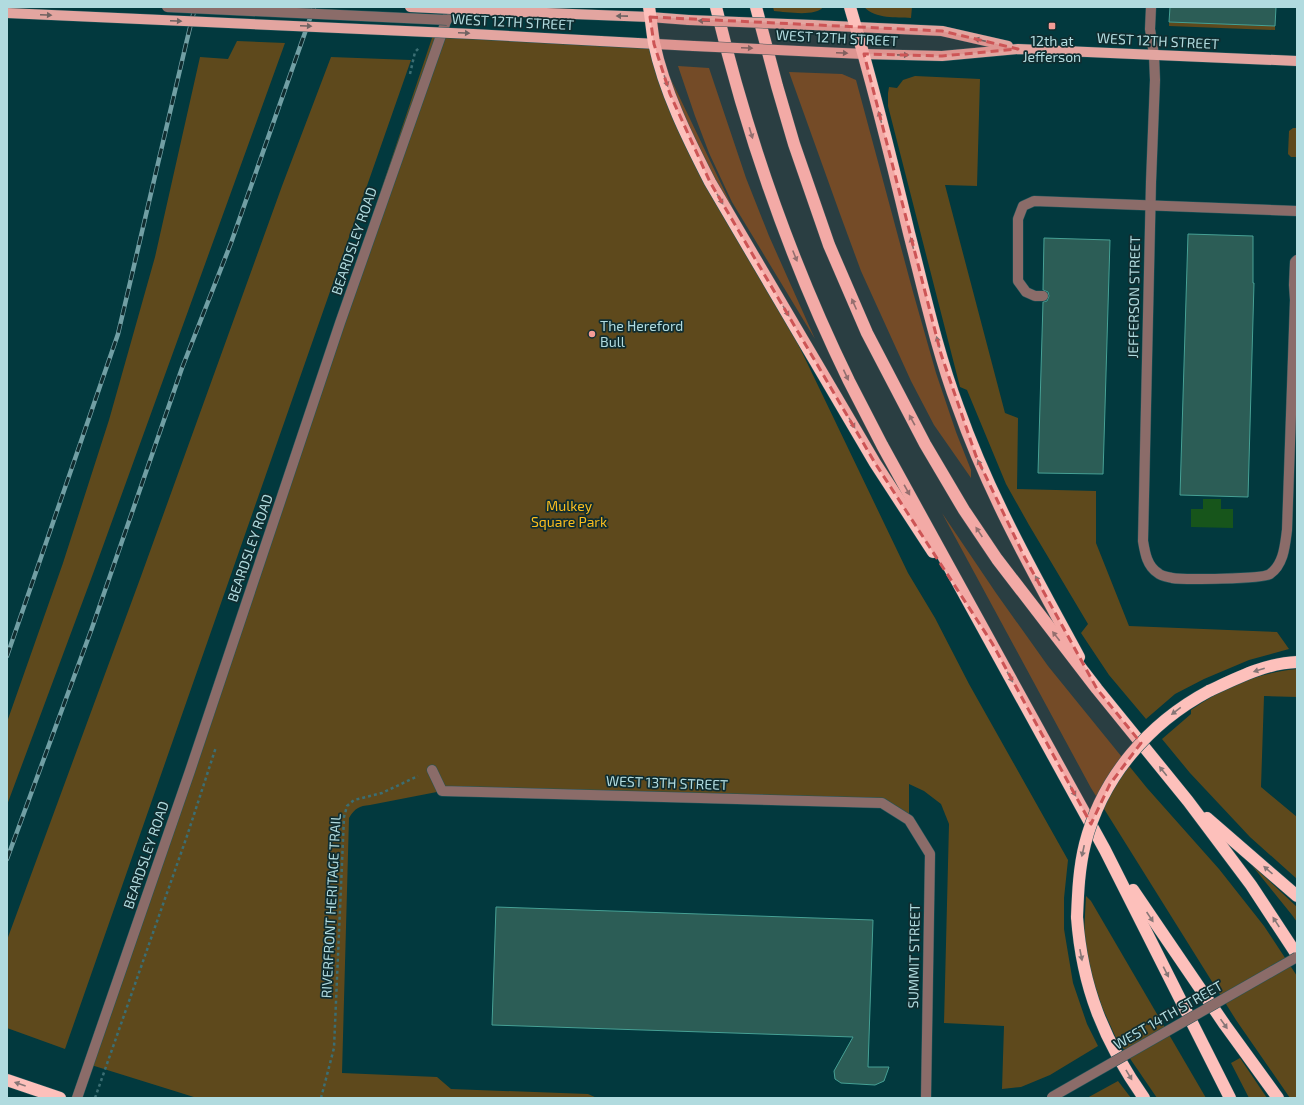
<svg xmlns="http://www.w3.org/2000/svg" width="1304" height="1105" viewBox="0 0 1304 1105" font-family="'Exo 2',sans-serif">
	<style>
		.green { fill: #5e491c }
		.water { fill: #17551b }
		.building { fill: #2c5d56; stroke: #46a195 }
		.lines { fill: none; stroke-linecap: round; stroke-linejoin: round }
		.minor-casing { stroke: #22565b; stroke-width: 11 }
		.major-casing { stroke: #22565b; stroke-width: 11 }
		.highway-casing { stroke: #22565b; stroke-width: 13 }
		.path { stroke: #3b6e73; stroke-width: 2.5; stroke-dasharray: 3 3; stroke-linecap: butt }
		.minor { stroke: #8b6c69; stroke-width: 10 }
		.major { stroke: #e3a5a0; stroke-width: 10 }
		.highway { stroke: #fdc0bb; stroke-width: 12 }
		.rail-casing { stroke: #719fa4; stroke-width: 4.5 }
		.rail { stroke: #102d30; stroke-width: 3; stroke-dasharray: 9; stroke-linecap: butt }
		.minor-bridge-casing { stroke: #22565b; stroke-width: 11; stroke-linecap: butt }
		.major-bridge-casing { stroke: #22565b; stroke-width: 11; stroke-linecap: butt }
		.highway-bridge-casing { stroke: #22565b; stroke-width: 13; stroke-linecap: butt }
		.minor-bridge { stroke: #8b6c69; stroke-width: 10 }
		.major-bridge { stroke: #e3a5a0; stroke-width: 10 }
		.highway-bridge { stroke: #fdc0bb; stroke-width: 12 }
		.oneway { fill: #6f6362 }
		.oneway2 { fill: #867676 }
		.marked { fill: #cd5556; fill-opacity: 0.2; stroke: #cd5556; stroke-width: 3; stroke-dasharray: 8 5; stroke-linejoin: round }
		.poi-dot { fill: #f59c96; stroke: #102d30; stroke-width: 1.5 }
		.labels { text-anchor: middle; stroke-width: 3.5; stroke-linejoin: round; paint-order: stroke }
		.street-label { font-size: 14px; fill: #b1dbdf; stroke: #102d30 }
		.poi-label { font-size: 14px; fill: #b1dbdf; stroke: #102d30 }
		.park-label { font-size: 14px; fill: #fbbe1e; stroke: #102d30 }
	</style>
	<rect width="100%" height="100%" fill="#02393e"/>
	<g class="green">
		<path d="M773,7H823C816,17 786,12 774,11Z"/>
		<path d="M864,7H912L911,18C896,17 876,19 864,7Z"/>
		<path d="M1169,22L1275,26V30L1169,26Z"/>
		<path d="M434,32L654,44L908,573L935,618L969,684L1068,860L1064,898V929L1073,983L1087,1024L1098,1046L1050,1075L1021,1087L1002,1089L1004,1026L944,1023L949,824L941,804L924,791L909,784V820L882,803L442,791L370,805C359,806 355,808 349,818L342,1073L437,1077L451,1089L588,1094L597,1098H197L88,1064Z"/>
		<path d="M237,41L285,43L94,571L7,805V722L63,563L109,420L155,257L200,57L228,59Z"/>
		<path d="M331,57L411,60L65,1049L7,1028V940L140,579L282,186Z"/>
		<path d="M678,66L709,68L746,178L769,236L815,339L732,202L709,153L695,116Z"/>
		<path d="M789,72L842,74L856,80L913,292L936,373L956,432L971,470V478L934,425L911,381L861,271L840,214Z"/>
		<path d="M915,76L980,79L977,186L945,185L1005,413L1018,418L1017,489L1096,491V543L1129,626L1277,632L1289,649L1249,660L1204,679L1175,694L1146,719L1109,675L1081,633L1088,624L1029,525L1006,484L967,390L960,387L888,106V93L889,87L897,88L903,80Z"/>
		<path d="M1293,128H1297V157H1291L1288,154L1289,131Z"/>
		<path d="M942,513L996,593L1048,666L1147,788L1219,869L1264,926L1297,976V1098H1290L1236,1020L1091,788Z"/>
		<path d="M1297,669V697L1264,696L1261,787L1297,817V879L1250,837L1190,773L1162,739L1191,714V710C1224,687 1257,673 1297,669Z"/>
		<path d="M1250,863L1297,907V922L1292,915Z"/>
		<path d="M1086,896L1091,901L1206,1098H1157L1116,1038L1102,1007L1089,967L1084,933Z"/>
		<path d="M1240,1058L1267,1098H1249L1231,1063Z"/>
		<path d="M1118,1081L1131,1098H1087Z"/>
	</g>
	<path class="water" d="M1203,499H1221V509H1233V528L1191,527V509H1203Z"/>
	<g class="building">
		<path d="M1170,7H1276L1275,26L1169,22Z"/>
		<path d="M1188,234L1253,236V283H1254L1248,497L1180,495Z"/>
		<path d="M1044,238L1110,240L1103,474L1038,473L1043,302L1047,301L1049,296L1048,292L1043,290Z"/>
		<path d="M496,907L873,920L868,1067H889L884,1081L875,1085L841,1083L835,1079L834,1071L853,1037L492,1025Z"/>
	</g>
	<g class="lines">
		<g class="minor-casing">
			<g id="minor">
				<path d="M1151,7L1150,29L1154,55L1155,80L1151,182L1143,541C1145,553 1147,566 1158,573C1161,576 1168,577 1172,578C1183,580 1263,579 1270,574C1284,564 1285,545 1287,530L1295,300L1294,285L1295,262L1297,260"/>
				<path d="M1043,296H1035L1026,292L1018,281V219L1023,206L1034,201L1297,211"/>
				<path d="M432,770L442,791L882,803L909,820L930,854L926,1098"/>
				<path d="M77,1098L190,771L340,323L451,7"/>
			</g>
		</g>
		<g class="major-casing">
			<g id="major">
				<path d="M473,10L650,17L689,20"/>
				<path d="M813,25L942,31L1008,46"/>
				<path d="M600,41L694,46"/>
				<path d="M820,52L864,54L942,56L1018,49L1297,61"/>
			</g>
		</g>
		<g class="highway-casing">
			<g id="highway">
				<path d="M649,7C651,19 652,31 654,43C664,91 688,139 710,182L875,463L933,552"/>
				<path d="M716,7C747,136 791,262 849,381C860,402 871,424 882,445L1105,850L1230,1098"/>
				<path d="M756,7L777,86L794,144L829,245L867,333L925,444L964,510L997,559L1097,689L1188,801L1251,885L1297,955"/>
				<path d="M850,7C872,82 891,157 909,233C924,291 937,351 958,407C989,495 1035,576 1079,657"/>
				<path d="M1209,691C1237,678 1266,663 1297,662"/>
				<path d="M1207,818L1297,896"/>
				<path d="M1133,890L1225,1025L1278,1098"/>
				<path d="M1077,917C1082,987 1104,1041 1144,1098"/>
				<path d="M7,1080L60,1098"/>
			</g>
		</g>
		<g class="path">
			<path d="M410,74L415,52L420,47"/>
			<path d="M95,1098L187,836L216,747"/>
			<path d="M321,1098L334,1048L344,817L347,806L354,800L382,793L418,776"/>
		</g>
		<use href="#minor" class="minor"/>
		<use href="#major" class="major"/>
		<use href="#highway" class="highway"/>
		<g class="rail-casing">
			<g id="rail">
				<path d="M7,656L118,334L186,44L195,7"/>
				<path d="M7,859L92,628L182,368L231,243L314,7"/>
			</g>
		</g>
		<use href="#rail" class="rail"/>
		<g class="minor-bridge-casing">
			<g id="minor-bridge">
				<path d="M167,7L447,20"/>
				<path d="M1052,1097L1297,957"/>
			</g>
		</g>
		<g class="major-bridge-casing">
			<g id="major-bridge">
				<path d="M410,7L473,10"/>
				<path d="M7,13L473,34L600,41"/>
				<path d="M689,20L813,25"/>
				<path d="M694,46L820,52"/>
			</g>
		</g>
		<g class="highway-bridge-casing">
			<path id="highway-bridge" d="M1077,917C1078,892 1079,868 1085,844C1102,777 1149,723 1209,691"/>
		</g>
		<use href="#minor-bridge" class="minor-bridge"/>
		<use href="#major-bridge" class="major-bridge"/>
		<use href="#highway-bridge" class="highway-bridge"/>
	</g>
	<defs><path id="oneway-solid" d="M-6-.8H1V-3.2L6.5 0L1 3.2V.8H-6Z"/></defs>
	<g class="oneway">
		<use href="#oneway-solid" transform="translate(46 15) rotate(3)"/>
		<use href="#oneway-solid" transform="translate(622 16) rotate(-179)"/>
		<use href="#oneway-solid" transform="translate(176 21) rotate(3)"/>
		<use href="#oneway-solid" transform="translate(704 21) rotate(-178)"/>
		<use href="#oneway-solid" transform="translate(306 26) rotate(3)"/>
		<use href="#oneway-solid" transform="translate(464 33) rotate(2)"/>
		<use href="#oneway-solid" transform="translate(980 40) rotate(-167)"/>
		<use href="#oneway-solid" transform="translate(747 48) rotate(3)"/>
		<use href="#oneway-solid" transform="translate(842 53) rotate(3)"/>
		<use href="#oneway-solid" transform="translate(903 55) rotate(1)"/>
	</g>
	<g class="oneway2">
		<use href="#oneway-solid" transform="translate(666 81) rotate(72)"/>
		<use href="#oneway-solid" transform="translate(880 117) rotate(-104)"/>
		<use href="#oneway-solid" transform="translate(751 133) rotate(73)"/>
		<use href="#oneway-solid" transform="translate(720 199) rotate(60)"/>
		<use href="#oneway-solid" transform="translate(912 243) rotate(-104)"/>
		<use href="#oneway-solid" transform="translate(795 256) rotate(68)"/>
		<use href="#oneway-solid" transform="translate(854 304) rotate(-114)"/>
		<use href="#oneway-solid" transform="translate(786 311) rotate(60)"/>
		<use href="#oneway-solid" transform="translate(938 342) rotate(-105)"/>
		<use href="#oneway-solid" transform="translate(846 375) rotate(65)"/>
		<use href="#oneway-solid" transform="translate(912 420) rotate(-119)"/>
		<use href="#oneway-solid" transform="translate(852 423) rotate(60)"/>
		<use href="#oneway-solid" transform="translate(980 465) rotate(-115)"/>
		<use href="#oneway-solid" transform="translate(907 490) rotate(61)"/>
		<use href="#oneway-solid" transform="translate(979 532) rotate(-124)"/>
		<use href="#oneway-solid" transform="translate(1038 581) rotate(-118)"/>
		<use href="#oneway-solid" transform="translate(1056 636) rotate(-128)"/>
		<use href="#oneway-solid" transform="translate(1259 670) rotate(163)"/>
		<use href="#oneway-solid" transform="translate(1010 677) rotate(61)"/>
		<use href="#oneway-solid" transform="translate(1176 711) rotate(143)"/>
		<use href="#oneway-solid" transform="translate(1163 771) rotate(-129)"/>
		<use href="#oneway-solid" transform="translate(1073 791) rotate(61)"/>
		<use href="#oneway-solid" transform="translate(1083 851) rotate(102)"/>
		<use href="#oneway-solid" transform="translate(1268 870) rotate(-139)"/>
		<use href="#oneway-solid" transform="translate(1150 917) rotate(56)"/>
		<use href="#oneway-solid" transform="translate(1276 922) rotate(-123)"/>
		<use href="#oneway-solid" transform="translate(1081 955) rotate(79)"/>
		<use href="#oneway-solid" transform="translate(1166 972) rotate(63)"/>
		<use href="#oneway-solid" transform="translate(1224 1024) rotate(55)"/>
		<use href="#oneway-solid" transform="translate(1129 1075) rotate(59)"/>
		<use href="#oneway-solid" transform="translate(20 1084) rotate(-161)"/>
	</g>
	<path class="marked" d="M650,17L942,31L1018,49L942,56L864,54L941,354L976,456L1025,558L1097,689L1141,743L1110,784L1091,824L992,643L875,463L710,182L670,94L654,44Z"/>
	<g class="poi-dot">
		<rect x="1048" y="22" width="8" height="8" rx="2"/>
		<circle cx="592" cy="334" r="4"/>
	</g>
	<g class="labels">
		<g class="street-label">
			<text transform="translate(513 22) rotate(3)" y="5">WEST 12TH STREET</text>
			<text transform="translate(837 38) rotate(3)" y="5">WEST 12TH STREET</text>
			<text transform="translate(1158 41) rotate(3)" y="5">WEST 12TH STREET</text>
			<text transform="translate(354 241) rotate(-71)" y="5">BEARDSLEY ROAD</text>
			<text transform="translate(1134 297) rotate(-89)" y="5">JEFFERSON STREET</text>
			<text transform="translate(250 548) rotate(-71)" y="5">BEARDSLEY ROAD</text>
			<text transform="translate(667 783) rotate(2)" y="5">WEST 13TH STREET</text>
			<text transform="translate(146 855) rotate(-71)" y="5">BEARDSLEY ROAD</text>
			<text transform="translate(331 906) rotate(-87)" y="5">RIVERFRONT HERITAGE TRAIL</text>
			<text transform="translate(914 956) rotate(-89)" y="5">SUMMIT STREET</text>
			<text transform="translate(1168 1015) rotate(-30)" y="5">WEST 14TH STREET</text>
		</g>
		<g class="poi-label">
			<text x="1052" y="46">12th at<tspan x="1052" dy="16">Jefferson</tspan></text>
			<text x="600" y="331" text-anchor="start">The Hereford<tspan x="600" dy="16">Bull</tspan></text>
		</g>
		<g class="park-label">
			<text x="569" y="511">Mulkey<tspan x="569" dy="16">Square Park</tspan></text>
		</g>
	</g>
	<rect width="1304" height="1105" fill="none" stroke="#b1dbdf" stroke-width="16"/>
</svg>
